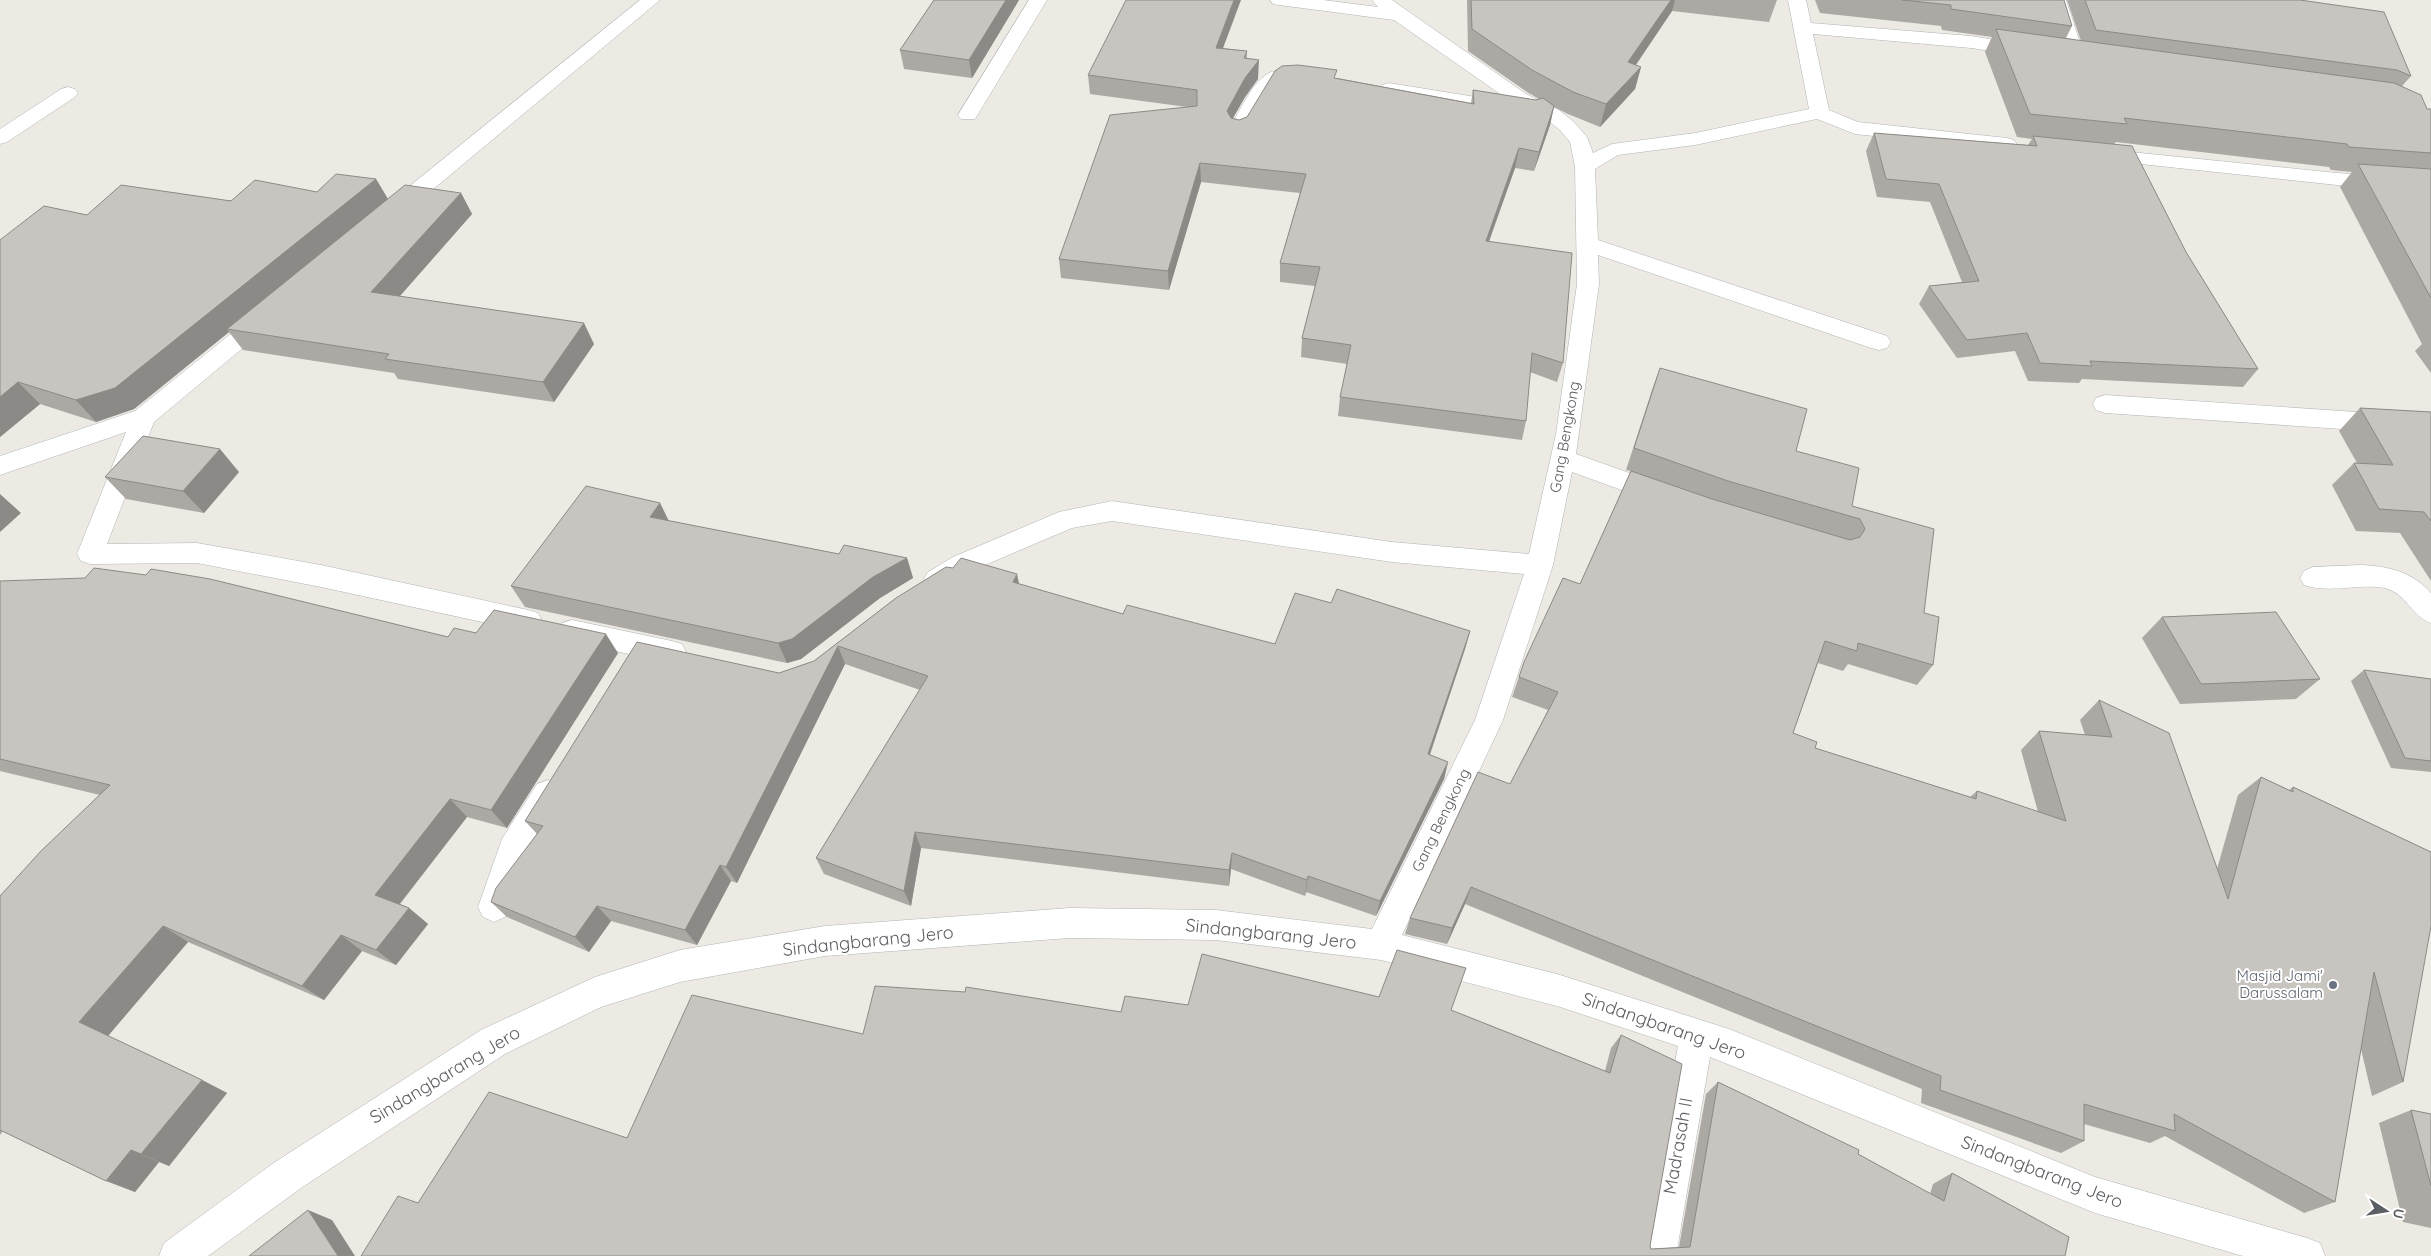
<svg xmlns="http://www.w3.org/2000/svg" width="2431" height="1256" viewBox="0 0 2431 1256" font-family="Quicksand,sans-serif">
	<style>
		.lines { fill: none; stroke-linecap: round; stroke-linejoin: round }
		.minor-casing { stroke: #b0b3b7; stroke-width: 1 }
		.minor { fill: #fff; fill-rule: evenodd }
		.wall { fill: #aca9a5 }
		.shaded-wall { fill: #8c8a86 }
		.building { fill: #c8c5c0; stroke: #8c8a86 }
		.worship-dot { fill: #6b7280; stroke: #fff; stroke-width: 2 }
		.labels { text-anchor: middle; stroke-width: 4; stroke-linejoin: round; paint-order: stroke }
		.street-label { font-size: 15px; fill: #5b5e62; stroke: #fff }
		.worship-label { font-size: 15px; fill: #5b616d; stroke: #fff; text-anchor: end }
		.near-street-label { font-size: 18px; fill: #5b5e62; stroke: #fff }
	</style>
	<rect width="100%" height="100%" fill="#eceae3"/>
	<g class="lines">
		<g class="minor-casing">
			<g id="minor">
				<path d="M640,0H660L401,216L393,218L385,216L382,211L385,206Z"/>
				<path d="M1029,0H1047L975,119H961L958,115Z"/>
				<path d="M1270,0H1323L1378,7L1372,0H1392L1526,94L1559,110L1574,122L1587,137L1593,153L1612,144L1695,133L1809,109L1788,0H1806L1811,23L1971,36L2032,46L2034,50L2032,54L2025,56L1971,48L1813,34L1829,110L1858,122L2007,138L2014,140L2017,144L2014,148L2007,150L1855,134L1817,119L1695,145L1618,155L1595,169L1598,240L1887,336L1891,342L1887,348L1879,350L1871,348L1598,255L1599,284L1576,454L1669,487L1673,494L1669,501L1660,504L1572,472L1553,565L1503,720L1402,935L1557,974L1729,1029L2095,1177L2307,1238L2320,1243L2325,1256H2243L2095,1213L1710,1057L1676,1256H1640L1678,1046L1557,1006L1381,960L1216,940L1070,938L825,956L680,982L601,1007L505,1054L301,1188L208,1256H159L164,1243L275,1162L481,1030L595,977L680,950L825,926L1070,908L1216,910L1372,929L1475,720L1524,574L1392,562L1112,521L1072,528L971,571L937,590L928,586L924,579L928,572L953,557L1059,512L1112,501L1392,542L1529,554L1556,434L1577,284L1575,167L1570,142L1560,130L1545,118L1514,103L1517,107L1514,111L1507,113L1382,93L1379,89L1382,85L1389,83L1513,103L1394,20L1279,5L1273,4Z"/>
				<path d="M2048,0H2066L2085,58L2083,62H2069L2067,58Z"/>
				<path d="M1302,70L1309,72L1312,76L1309,80L1281,83L1273,89L1245,135L1238,137L1231,135L1228,131C1238,115 1253,79 1271,72C1280,69 1292,71 1302,70Z"/>
				<path d="M68,87L75,89L78,93L75,97L7,142L0,144V129L61,89Z"/>
				<path d="M2101,149L2337,173L2431,179V191L2337,185L2094,159L2091,155L2094,151Z"/>
				<path d="M266,309L274,312L277,317L274,322L154,422L107,544L197,543L321,565L528,610L538,613L542,621L538,629L528,632L321,587L197,563L90,564L81,561L77,554L126,432L0,475V456L135,411L258,312Z"/>
				<path d="M2105,395L2431,417V435L2105,413L2096,410L2093,404L2096,398Z"/>
				<path d="M2361,565C2388,566 2413,572 2431,593V623C2412,617 2406,593 2385,588C2359,583 2329,594 2304,585L2300,578L2304,571L2313,567Z"/>
				<path d="M572,620L672,641L682,644L686,652L682,660L672,663L572,642L562,639L558,631L562,623Z"/>
				<path d="M548,780L559,784L563,793L527,854L505,917L494,922L483,917L478,907L502,839L537,784Z"/>
			</g>
		</g>
		<use href="#minor" class="minor"/>
	</g>
	<g class="wall">
		<path d="M934,0H1019L972,78L904,69L900,50Z"/>
		<path d="M1467,0H1777L1769,22L1672,11L1636,65L1641,67L1635,89L1600,127L1568,114L1554,107L1550,125L1534,171L1515,168L1489,242L1563,363L1557,382L1530,372L1526,421L1522,440L1338,416L1340,397L1347,364L1301,357L1302,338L1315,286L1280,282V263L1300,193L1201,182L1169,290L1061,278L1059,259L1187,107L1090,94L1088,75L1223,48L1247,51V59L1258,79L1245,97L1233,118L1239,120L1337,78L1471,103L1473,90L1536,100L1539,99L1527,92L1468,51Z"/>
		<path d="M1815,0H2064L2072,26L2066,38L2081,41L2067,0H2300L2411,76L2402,86L2427,109H2431V373L2415,351L2422,344L2340,187L2352,172L2331,170L2329,167L2116,142L2114,144L2186,252L2258,369L2243,387L2082,379L2079,383L2028,381L2015,351L1957,358L1919,304L1929,286L1962,282L1930,202L1877,197L1866,151L1874,133L2028,145L2032,139L2017,137L1985,52L1992,37L1942,30L1941,26L1820,13Z"/>
		<path d="M376,179L388,199L461,193L472,214L399,297L594,344L554,402L398,379L394,373L243,350L229,332L134,409L96,422L40,404L0,437V240L87,215L317,192Z"/>
		<path d="M1660,368L1796,451L1852,506L1924,613L1933,665L1917,685L1848,664L1843,671L1818,663L1793,733L1815,748L1970,797L1977,791L2038,812L2021,750L2039,731L2085,735L2080,720L2099,700L2217,869L2238,795L2261,777L2289,790L2293,787L2431,852L2403,1082L2372,1096L2361,1049L2335,1202L2304,1213L2165,1136L2150,1143L2084,1124V1141L2061,1153L1921,1103L1922,1089L1465,904L1447,944L1405,934L1410,918L1510,784L1548,710L1512,697L1524,662L1580,584L1631,471L1626,470L1652,390Z"/>
		<path d="M2360,408L2431,412V581L2400,533L2356,531L2332,485L2354,463H2357L2339,431Z"/>
		<path d="M239,472L204,513L126,499L105,477Z"/>
		<path d="M660,503L669,521L839,554L907,558L913,578L880,598L801,659L787,663L525,607L511,586Z"/>
		<path d="M0,581L448,637L476,633L618,653L507,828L467,817L400,904L409,908L428,924L396,965L362,951L324,1000L188,942L108,1036L202,1080L227,1093L169,1166L159,1162L135,1192L3,1131L0,1135V896L100,795L0,771Z"/>
		<path d="M1019,584L1123,614L1275,644L1331,603L1470,631L1465,649L1430,755L1448,762L1444,779L1376,916L1306,892L1305,896L1231,869L1229,886L921,848L911,906L824,874L816,858L920,690L845,664L737,883L731,881L697,945L611,921L589,952L507,917L491,902L537,834L525,821L779,673L814,661L896,598Z"/>
		<path d="M2162,617L2320,679L2296,699L2180,704L2142,638Z"/>
		<path d="M2364,670L2431,679V772L2391,768L2351,681Z"/>
		<path d="M1379,997L1451,1010L1605,1071L1611,1048L1621,1035L1650,1246L1651,1249L1679,1247L1706,1094L1718,1082L1858,1154L1930,1194L1933,1184L1952,1173L2065,1256H361L418,1203L627,1138L863,1034L1121,1012L1188,1005Z"/>
		<path d="M2411,1110L2431,1114V1228L2403,1222L2379,1123Z"/>
	</g>
	<g class="shaded-wall">
		<path d="M1006,0H1019L972,78L969,60Z"/>
		<path d="M1234,0H1241L1216,67V48Z"/>
		<path d="M1671,0H1675L1672,11L1622,85L1628,62Z"/>
		<path d="M1259,60L1258,79L1245,97L1226,130L1227,111L1245,78Z"/>
		<path d="M1641,67L1635,89L1600,127L1606,104Z"/>
		<path d="M1554,106L1550,125L1534,171L1539,152Z"/>
		<path d="M1519,148L1515,168L1482,260L1486,241Z"/>
		<path d="M1200,163L1201,182L1169,290L1168,271Z"/>
		<path d="M376,179L389,201L227,329L229,332L134,409L96,422L76,400Z"/>
		<path d="M461,193L472,214L385,313L371,292Z"/>
		<path d="M584,323L594,344L554,402L543,382Z"/>
		<path d="M18,382L40,404L0,437V397Z"/>
		<path d="M220,449L239,472L204,513L183,491Z"/>
		<path d="M0,494L21,513L0,532Z"/>
		<path d="M660,503L670,524L650,517Z"/>
		<path d="M907,558L913,578L880,598L801,659L787,663L778,643L873,577Z"/>
		<path d="M1017,574L1021,593L1013,582Z"/>
		<path d="M1470,631L1465,649L1424,771L1428,754Z"/>
		<path d="M606,634L618,653L507,828L491,810Z"/>
		<path d="M838,646L845,664L737,883L726,867Z"/>
		<path d="M1448,762L1444,779L1376,916L1380,901Z"/>
		<path d="M450,799L467,817L394,911L375,895Z"/>
		<path d="M915,832L921,848L911,906L904,891Z"/>
		<path d="M1232,853L1231,869L1229,886V870Z"/>
		<path d="M720,865L731,881L697,945L685,930Z"/>
		<path d="M1308,876L1306,892L1305,896L1307,880Z"/>
		<path d="M1471,887L1465,904L1447,944L1452,928Z"/>
		<path d="M597,906L611,921L589,952L575,937Z"/>
		<path d="M409,908L428,924L396,965L376,950Z"/>
		<path d="M163,926L188,942L107,1037L79,1022Z"/>
		<path d="M341,935L362,951L324,1000L302,986Z"/>
		<path d="M202,1080L227,1093L169,1166L141,1154Z"/>
		<path d="M131,1150L159,1162L135,1192L106,1181Z"/>
		<path d="M308,1210L332,1220L355,1256H338Z"/>
	</g>
	<g class="building">
		<path d="M934,0H1006L969,60L900,50Z"/>
		<path d="M1126,0H1234L1216,48L1247,51L1244,58L1259,60L1245,78L1227,111L1231,118L1239,120L1247,117L1275,71L1282,66L1298,65L1337,70L1334,78L1474,104L1473,90L1536,100L1543,98L1554,106L1539,152L1519,148L1486,241L1572,253L1563,363L1532,353L1526,421L1340,397L1351,345L1302,338L1320,267L1280,263L1306,174L1200,163L1168,271L1059,259L1110,115L1197,106V90L1088,75Z"/>
		<path d="M1471,0H1671L1628,62L1641,67L1606,104L1573,92L1532,70L1472,29Z"/>
		<path d="M1902,0H2064L2072,26L1951,9V5Z"/>
		<path d="M2085,0H2300L2384,12L2411,76L2397,70L2096,30Z"/>
		<path d="M1996,29L2394,83L2421,95L2427,109H2431V153L2349,147L2347,144L2124,118L2127,124L2030,114Z"/>
		<path d="M1874,133L2037,146L2033,136L2132,146L2186,252L2258,369L2090,361L2092,366L2040,363L2027,333L1967,340L1929,286L1979,281L1939,184L1886,179Z"/>
		<path d="M2358,164L2431,169V298Z"/>
		<path d="M336,174L376,179L115,388L76,400L18,382L0,397V240L44,206L87,215L121,185L231,201L255,180L317,192Z"/>
		<path d="M405,185L461,193L371,292L584,323L543,382L385,359L389,354L227,329Z"/>
		<path d="M1660,368L1807,409L1796,451L1859,468L1852,506L1934,529L1924,613L1939,617L1933,665L1858,643L1857,651L1825,641L1793,733L1817,742L1815,748L1976,799L1977,791L2066,821L2039,731L2112,737L2099,700L2169,733L2228,899L2261,777L2293,792V787L2431,852V926L2403,1082L2374,972L2335,1202L2174,1114L2175,1131L2084,1104V1141L1940,1090L1941,1076L1471,887L1452,928L1410,918L1478,772L1510,784L1558,692L1519,677L1524,662L1563,578L1580,584L1631,471L1712,499L1850,540L1860,537L1865,529L1860,519L1728,481L1634,448Z"/>
		<path d="M2360,408L2431,412V521L2424,512L2379,509L2354,463L2393,465Z"/>
		<path d="M143,436L220,449L183,491L105,477Z"/>
		<path d="M586,486L660,503L650,517L839,554L844,545L907,558L873,577L792,639L778,643L511,586Z"/>
		<path d="M961,558L1017,574L1013,582L1123,614L1127,605L1275,644L1295,593L1331,603L1337,589L1470,631L1428,754L1448,762L1380,901L1308,876L1307,880L1232,853L1229,870L915,832L904,891L816,858L928,676L838,646L726,867L720,865L685,930L597,906L575,937L491,902L496,888L543,826L525,821L637,642L779,673L814,661L896,598L946,567L953,568Z"/>
		<path d="M94,568L146,575L151,569L210,579L448,637L454,628L476,633L494,610L606,634L491,810L450,799L375,895L409,908L376,950L341,935L302,986L163,926L79,1022L202,1080L141,1154L131,1150L106,1181L0,1130V896L41,851L110,785L0,759V581L85,578Z"/>
		<path d="M2276,612L2320,679L2201,684L2162,617Z"/>
		<path d="M2364,670L2431,679V761L2405,758Z"/>
		<path d="M1397,950L1466,968L1451,1010L1610,1073L1621,1035L1682,1064L1650,1246L1651,1249L1690,1247L1718,1082L1859,1150L1858,1154L1944,1201L1952,1173L2069,1237L2065,1256H361L398,1196L418,1203L489,1092L627,1138L692,995L863,1034L875,986L965,992L966,987L1121,1012L1125,996L1188,1005L1202,954L1379,997Z"/>
		<path d="M2411,1110L2431,1114V1186Z"/>
		<path d="M308,1210L338,1256H249Z"/>
	</g>
	<circle class="worship-dot" cx="2333" cy="985" r="5"/>
	<g class="labels">
		<g class="street-label">
			<text transform="translate(1565 437) rotate(-80)" y="5">Gang Bengkong</text>
			<text transform="translate(1441 820) rotate(-64)" y="5">Gang Bengkong</text>
		</g>
		<g class="worship-label">
			<text x="2323" y="981">Masjid Jami'<tspan x="2323" dy="17">Darussalam</tspan></text>
		</g>
		<g class="near-street-label">
			<text transform="translate(1271 934) rotate(6)" y="6">Sindangbarang Jero</text>
			<text transform="translate(868 941) rotate(-6)" y="6">Sindangbarang Jero</text>
			<text transform="translate(1664 1026) rotate(19)" y="6">Sindangbarang Jero</text>
			<text transform="translate(445 1075) rotate(-31)" y="6">Sindangbarang Jero</text>
			<text transform="translate(1678 1146) rotate(-80)" y="6">Madrasah II</text>
			<text transform="translate(2042 1172) rotate(21)" y="6">Sindangbarang Jero</text>
		</g>
	</g>
	<g transform="translate(2386 1211) rotate(102)" stroke="#ffffff" stroke-width="4" paint-order="stroke">
	<path d="M0-4L9 19L0 12L-9 19Z" fill="#5b5e62"/>
	<text y="-8" font-size="14" font-weight="bold" text-anchor="middle" fill="#5b5e62">U</text>
	</g>
</svg>
